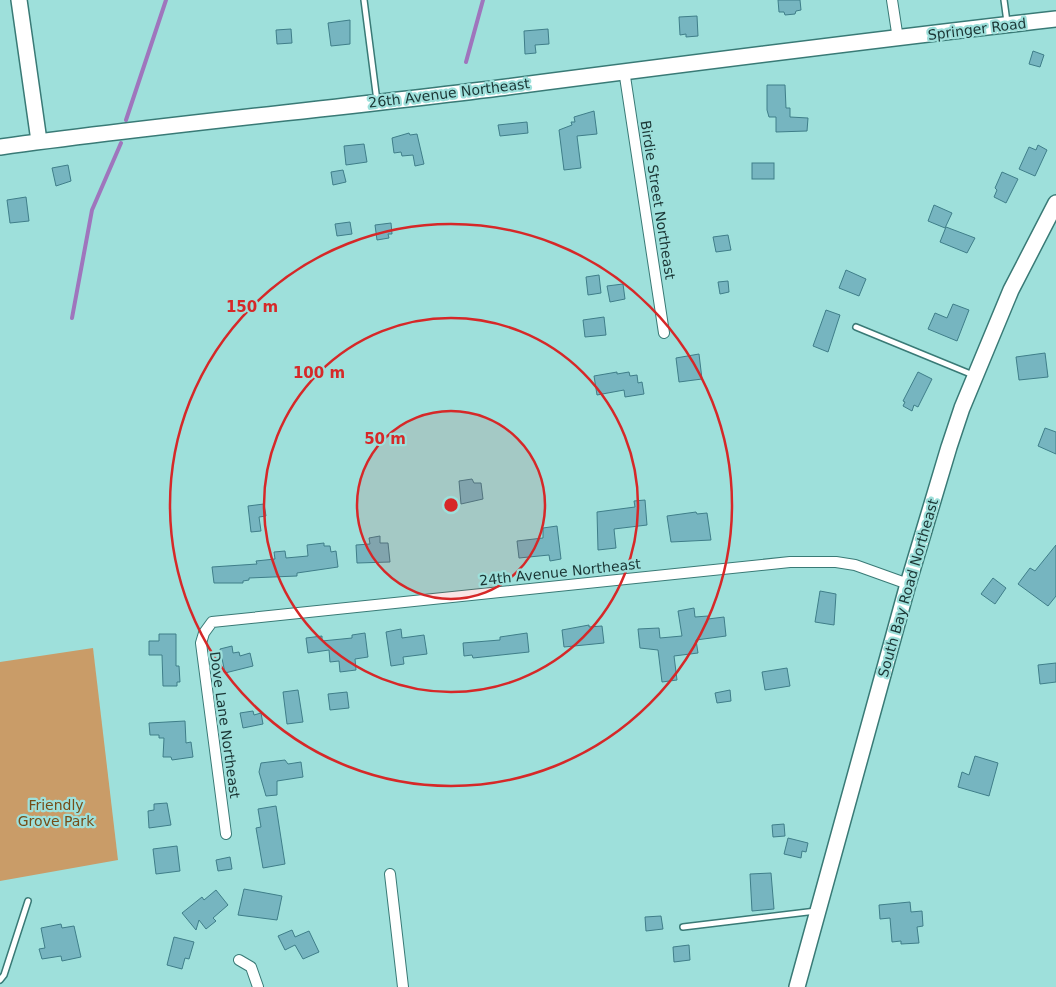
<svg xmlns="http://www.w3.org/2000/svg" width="1056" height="987" viewBox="0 0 1056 987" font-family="'DejaVu Sans',sans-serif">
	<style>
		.green { fill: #c99c68 }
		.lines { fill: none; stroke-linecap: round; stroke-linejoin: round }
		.stream { stroke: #9f75bd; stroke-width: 4 }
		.building { fill: #76b5c0; stroke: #3f7e89 }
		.lane-casing { stroke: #397a76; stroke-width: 8 }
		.street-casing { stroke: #397a76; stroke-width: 12 }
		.secondary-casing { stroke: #397a76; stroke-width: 18 }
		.lane { stroke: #fff; stroke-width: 5 }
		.street { stroke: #fff; stroke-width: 10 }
		.secondary { stroke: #fff; stroke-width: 15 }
		.ring { fill: none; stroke: #d62828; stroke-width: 2.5 }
		.labels { text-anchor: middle; stroke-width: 4.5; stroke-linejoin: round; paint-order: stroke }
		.street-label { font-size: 14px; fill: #1b3635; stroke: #9ee0db }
		.park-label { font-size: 14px; fill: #754d18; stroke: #9ee0db }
		.centre { fill: #d62828; stroke: #9ee0db; stroke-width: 2.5 }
		.ring-label { font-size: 15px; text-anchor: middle; font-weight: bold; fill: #d62828; stroke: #9ee0db; stroke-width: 4.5; stroke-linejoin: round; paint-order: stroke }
	</style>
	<rect width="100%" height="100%" fill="#9ee0db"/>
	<path class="green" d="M93,648L118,860L0,881V662Z"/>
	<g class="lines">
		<g class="stream">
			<path d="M466,62L483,0"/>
			<path d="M126,120L166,0"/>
			<path d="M72,318L92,210L121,143"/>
		</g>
	</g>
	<g class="building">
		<path d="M778,0H800L801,10L796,11L795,14L785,15L784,12H779Z"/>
		<path d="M697,16L698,36L686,37V34L680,35L679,17Z"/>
		<path d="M350,20V44L331,46L328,23Z"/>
		<path d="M291,29L292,43L277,44L276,30Z"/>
		<path d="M548,29L549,44L535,45L536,53L525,54L524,31Z"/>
		<path d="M1033,51L1044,55L1040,67L1029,64Z"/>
		<path d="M767,85H785L786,108H790V117L808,118L807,131L776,132V117H769L767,110Z"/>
		<path d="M594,111L597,134L577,136L581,168L564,170L559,130L572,125L571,122H575L574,117Z"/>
		<path d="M527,122L528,133L500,136L498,125Z"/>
		<path d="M409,133L410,135L417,134L424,164L415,166L413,155L402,156L401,152L394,153L392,138Z"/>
		<path d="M364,144L367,162L346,165L344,146Z"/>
		<path d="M1038,145L1047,150L1035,176L1019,169L1029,147L1036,150Z"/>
		<rect x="752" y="163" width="22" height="16"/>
		<path d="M68,165L71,181L56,186L52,168Z"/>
		<path d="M343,170L346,182L333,185L331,172Z"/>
		<path d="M1002,172L1018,179L1006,203L994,197L997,190L995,188Z"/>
		<path d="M26,197L29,221L10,223L7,200Z"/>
		<path d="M934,205L952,213L945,228L928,221Z"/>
		<path d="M350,222L352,234L337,236L335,224Z"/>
		<path d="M391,223L392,234H388L389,238L377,240L375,225Z"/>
		<path d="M946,227L975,238L967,253L940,242Z"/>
		<path d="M728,235L731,250L716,252L713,237Z"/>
		<path d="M846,270L866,279L859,296L839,288Z"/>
		<path d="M599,275L601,293L588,295L586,277Z"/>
		<path d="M728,281L729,292L720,294L718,282Z"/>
		<path d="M623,284L625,299L610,302L607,286Z"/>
		<path d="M953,304L969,310L957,341L928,329L935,313L947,318Z"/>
		<path d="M826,310L840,315L828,352L813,346Z"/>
		<path d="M604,317L606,335L585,337L583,320Z"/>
		<path d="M1045,353L1048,377L1019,380L1016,357Z"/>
		<path d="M699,354L702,379L679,382L676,358Z"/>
		<path d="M617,372V374L629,372L630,376L637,375L638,383L642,382L644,394L625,397L624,390L597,395L594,376Z"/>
		<path d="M918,372L932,379L918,407L914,405L912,411L903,406L905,402L903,401Z"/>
		<path d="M1045,428L1056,432V454L1038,446Z"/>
		<path d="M472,479L474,483H481L483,499L461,504L459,481Z"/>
		<path d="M645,500L647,525L614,529L616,548L598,550L597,512L635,507L634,501Z"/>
		<path d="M264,504L266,516L259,517L261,531L251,532L248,506Z"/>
		<path d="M696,512L697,514L707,513L711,540L671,542L667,516Z"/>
		<path d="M557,526L561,559L550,561L549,555L519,558L517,541L543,538V528Z"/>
		<path d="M380,536V543H388L390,562L357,563L356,545L370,544L369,538Z"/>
		<path d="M324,543V546H330L331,552L336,551L338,567L297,573V576L249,578V580L243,581V583H214L212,567L257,564L256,561L275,559L274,552L285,551L286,558L308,556L307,545Z"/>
		<path d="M1056,545V596L1048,606L1018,584L1030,568L1035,571Z"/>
		<path d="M993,578L1006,588L995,604L981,594Z"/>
		<path d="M820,591L836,594L834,625L815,622Z"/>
		<path d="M694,608L695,617L708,616V619L724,617L726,636L696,640L698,653L674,656L677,680L662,682L658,650L640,648L638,629L659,628L660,638L682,636L678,611Z"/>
		<path d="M589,625V627L602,626L604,643L564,647L562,630Z"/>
		<path d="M401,629L402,638L424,635L427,654L403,657L404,664L391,666L386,632Z"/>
		<path d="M365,633L368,657L355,659L356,670L340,672L339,661L330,662L329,650L308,653L306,638L322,636V641L352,638V635Z"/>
		<path d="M527,633L529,652L473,658L472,655L464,656L463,643L500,640V637Z"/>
		<path d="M159,634H176V666H179L180,682H177V686H163L162,655H149V641H159Z"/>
		<path d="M232,646L233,653L239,652L240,656L250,653L253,666L225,673L220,649Z"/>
		<path d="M1056,663V682L1040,684L1038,665Z"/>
		<path d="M787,668L790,686L765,690L762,672Z"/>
		<path d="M298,690L303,722L287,724L283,692Z"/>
		<path d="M730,690L731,701L717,703L715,693Z"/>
		<path d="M347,692L349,708L330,710L328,694Z"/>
		<path d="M253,711L254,715L261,713L263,724L243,728L240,713Z"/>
		<path d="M185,721L186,743L191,742L193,757L172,760L171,757H163L164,738H159V735H150L149,723Z"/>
		<path d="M975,756L998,763L989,796L958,787L962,772L969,775Z"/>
		<path d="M285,760L288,764L301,762L303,777L277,781V795L266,796L259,772L261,763Z"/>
		<path d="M167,803L171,825L149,828L148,811L154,810V804Z"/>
		<path d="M276,806L285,864L263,868L256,828L261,827L258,809Z"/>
		<path d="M784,824L785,836L773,837L772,825Z"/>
		<path d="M788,838L808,843L806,852L802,851L801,858L784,854Z"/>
		<path d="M177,846L180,871L156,874L153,849Z"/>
		<path d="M230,857L232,869L218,871L216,860Z"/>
		<path d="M771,873L774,909L752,911L750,874Z"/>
		<path d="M244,889L282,896L277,920L238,915Z"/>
		<path d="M216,890L228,905L213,918L216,921L206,929L199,920L196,930L182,913L202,897L204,900Z"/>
		<path d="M910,902L911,912L922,911L923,926L917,927L919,943L901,944V941L892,942L890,918L880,919L879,905Z"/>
		<path d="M661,916L663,929L646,931L645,917Z"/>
		<path d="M61,924L62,928L74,926L81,957L62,961L61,956L42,959L39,949L45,948L41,928Z"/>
		<path d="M292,930L295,937L309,931L319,952L303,959L295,945L285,950L278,936Z"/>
		<path d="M174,937L194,942L189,959L185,958L182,969L167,965Z"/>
		<path d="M689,945L690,960L674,962L673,947Z"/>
	</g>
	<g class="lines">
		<g class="lane-casing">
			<g id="lane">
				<path d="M364,0L377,101"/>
				<path d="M1004,0L1007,22"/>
				<path d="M856,327L973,375"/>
				<path d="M683,927L816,911"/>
				<path d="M0,980L4,975L28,901"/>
			</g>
		</g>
		<g class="street-casing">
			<g id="street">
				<path d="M892,0L898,39"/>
				<path d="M624,70L664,333"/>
				<path d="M226,834L201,643L204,633L212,622L790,562H836L855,565L908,584"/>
				<path d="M390,874L403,987"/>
				<path d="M239,960L251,967L258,987"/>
			</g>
		</g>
		<g class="secondary-casing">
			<g id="secondary">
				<path d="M19,0L39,141"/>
				<path d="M0,147C166,124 333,109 499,88C684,64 870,40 1056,19"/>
				<path d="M797,987L908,584L949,447L962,408L1011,290L1056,203"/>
			</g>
		</g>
		<use href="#lane" class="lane"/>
		<use href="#street" class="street"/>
		<use href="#secondary" class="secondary"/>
	</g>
	<circle cx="451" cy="505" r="94" fill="#d62828" fill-opacity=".12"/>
	<g class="ring">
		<circle cx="451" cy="505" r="94"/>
		<circle cx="451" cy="505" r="187"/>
		<circle cx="451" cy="505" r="281"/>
	</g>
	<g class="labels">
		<g class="street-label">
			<text transform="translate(977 29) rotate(-7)" y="5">Springer Road</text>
			<text transform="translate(449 93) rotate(-7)" y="5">26th Avenue Northeast</text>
			<text transform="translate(658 200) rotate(81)" y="5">Birdie Street Northeast</text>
			<text transform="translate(560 572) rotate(-6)" y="5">24th Avenue Northeast</text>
			<text transform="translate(908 588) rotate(-74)" y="5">South Bay Road Northeast</text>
			<text transform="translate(225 725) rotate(82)" y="5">Dove Lane Northeast</text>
		</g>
		<g class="park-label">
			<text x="56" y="810">Friendly<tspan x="56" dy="16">Grove Park</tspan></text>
		</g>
	</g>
	<circle cx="451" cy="505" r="8" class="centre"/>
	<g class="ring-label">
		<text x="252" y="312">150 m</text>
		<text x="319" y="378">100 m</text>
		<text x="385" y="444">50 m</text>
	</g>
</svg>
